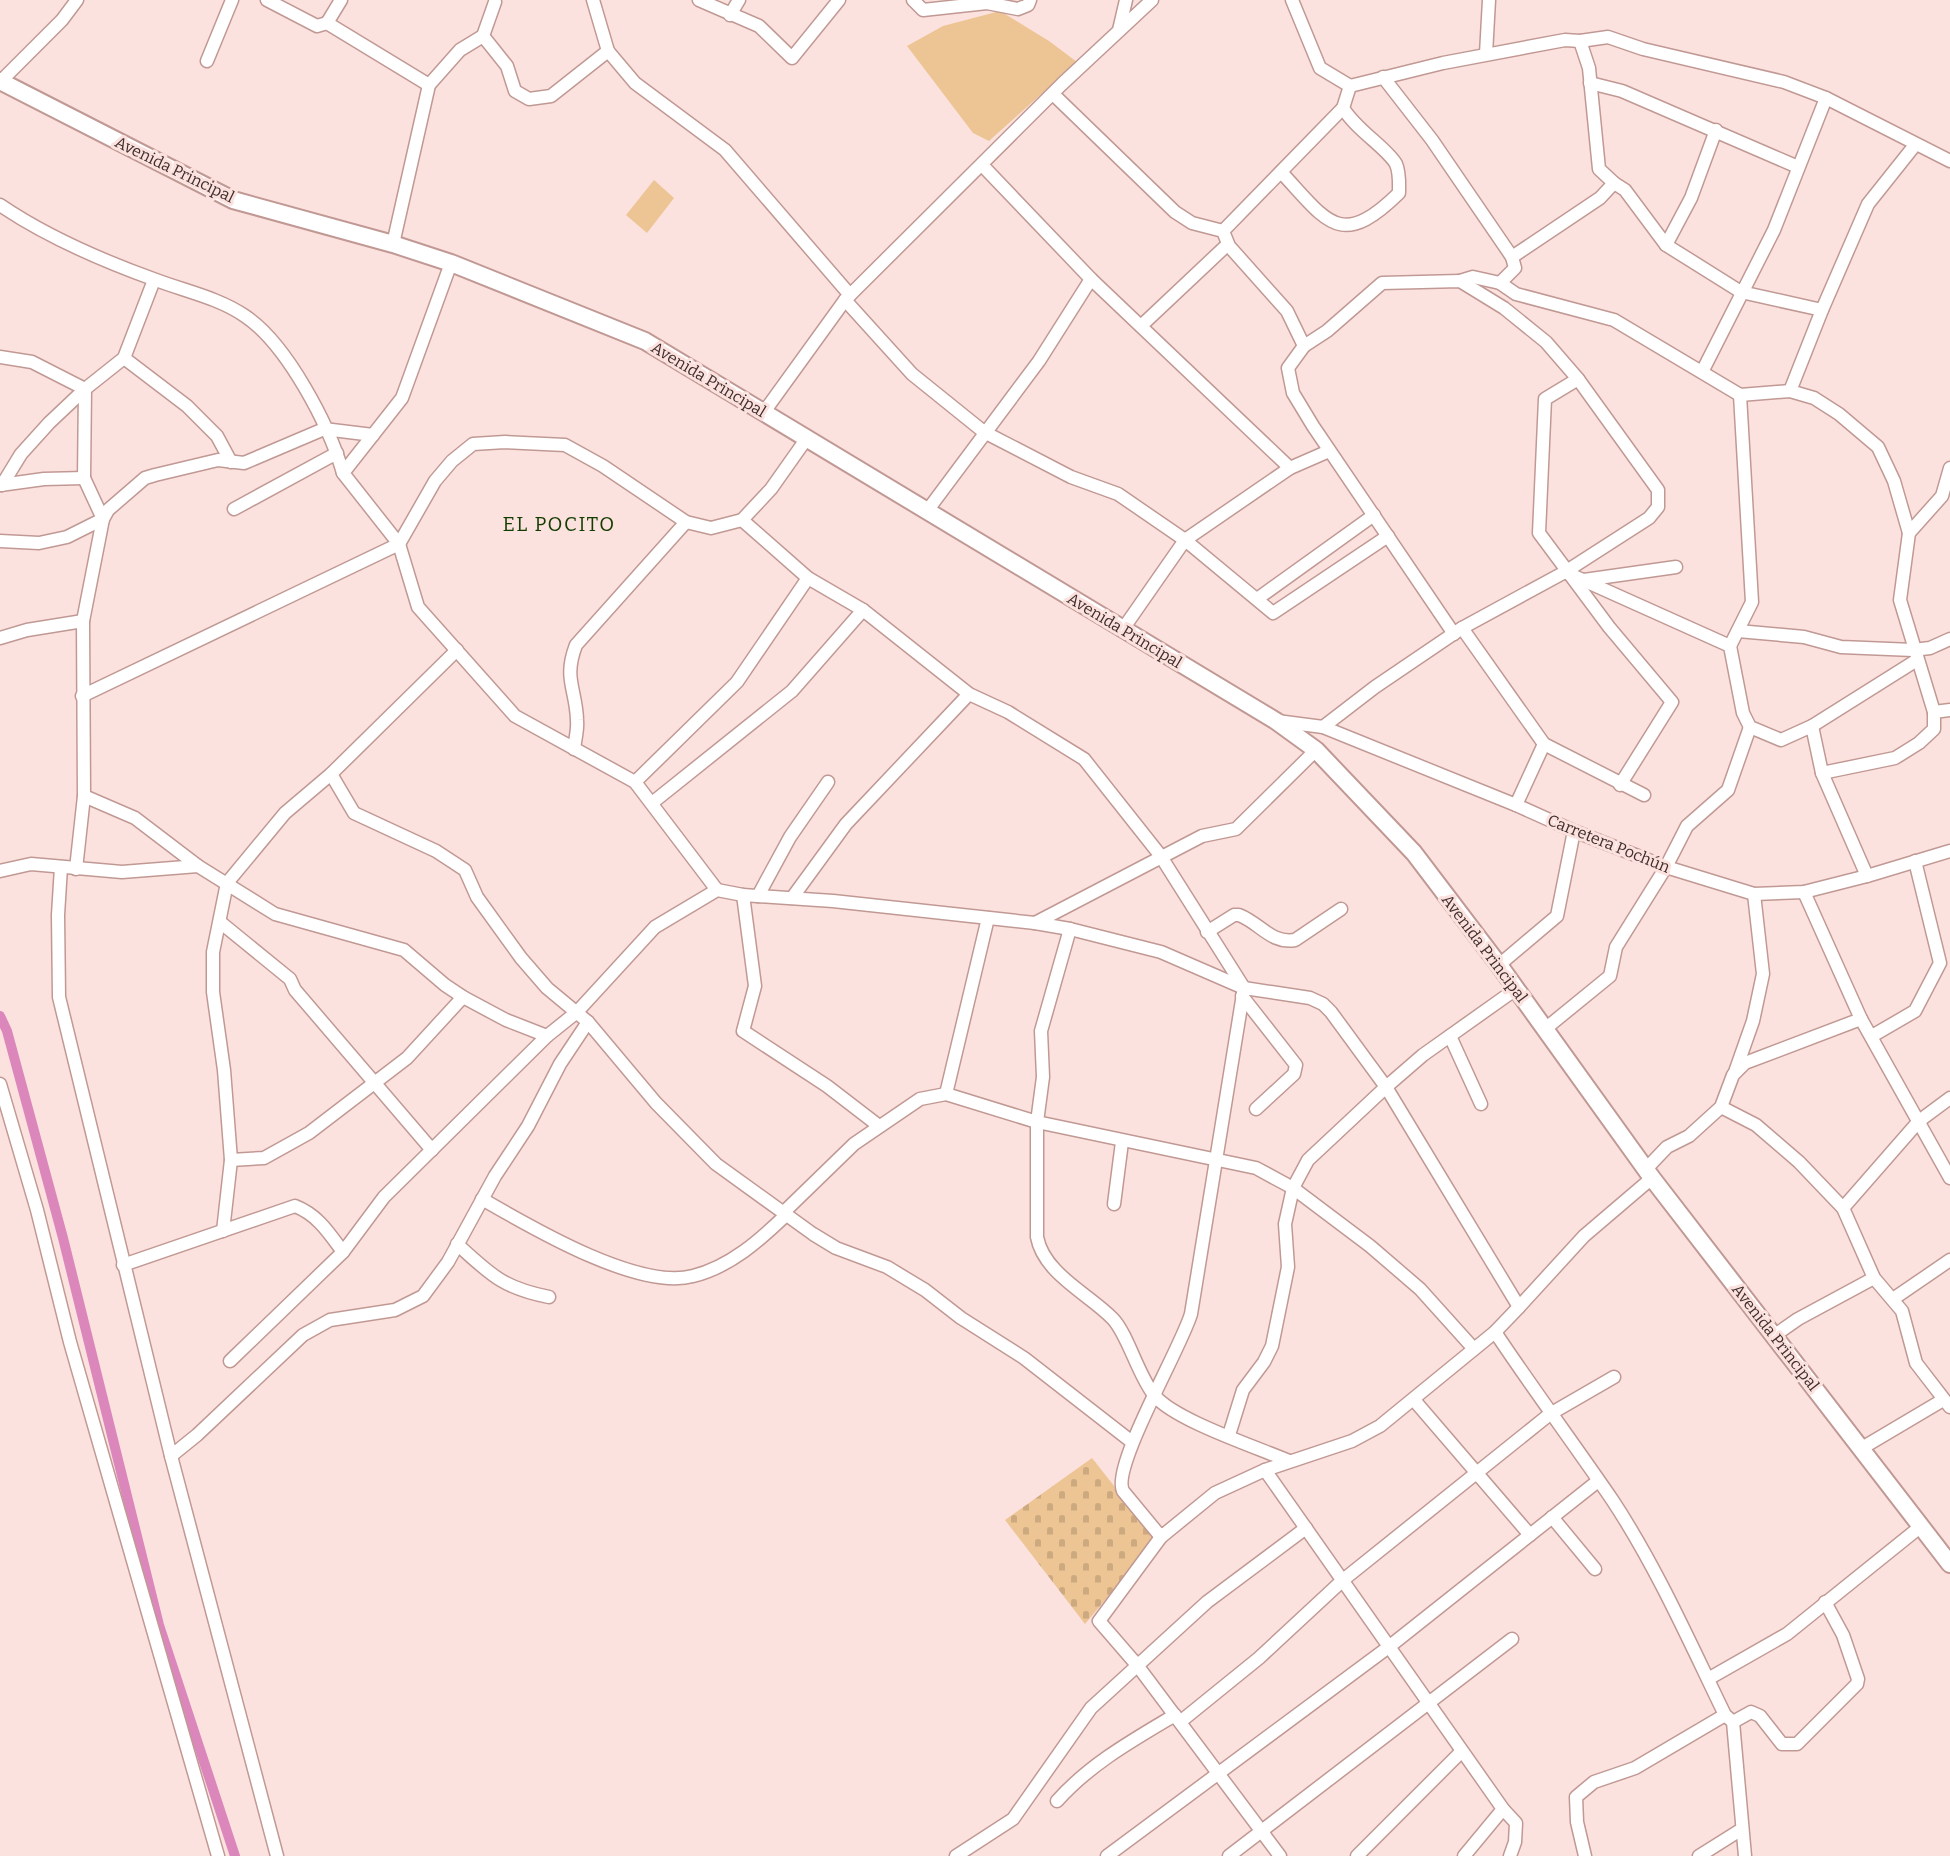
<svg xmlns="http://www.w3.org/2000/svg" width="1950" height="1856" viewBox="0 0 1950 1856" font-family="Bitter,serif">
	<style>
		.green { fill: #edc493 }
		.cemetery { fill: url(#cemetery-stones) }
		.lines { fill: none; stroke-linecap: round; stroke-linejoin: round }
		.canal { stroke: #db87bc; stroke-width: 10 }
		.street-casing { stroke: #c19994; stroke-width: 15 }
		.secondary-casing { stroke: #c19994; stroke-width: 20 }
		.street { stroke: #fff; stroke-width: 12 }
		.secondary { stroke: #fff; stroke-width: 16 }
		.labels { text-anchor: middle; stroke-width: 6; stroke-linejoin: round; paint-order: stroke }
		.street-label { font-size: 16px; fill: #3e2d2b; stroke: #fce2de }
		.quarter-label { font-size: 20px; letter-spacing: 1.5px; fill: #133d00; stroke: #fce2de }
	</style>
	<defs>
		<pattern id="cemetery-stones" width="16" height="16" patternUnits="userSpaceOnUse" patternTransform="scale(1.5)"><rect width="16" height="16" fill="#edc493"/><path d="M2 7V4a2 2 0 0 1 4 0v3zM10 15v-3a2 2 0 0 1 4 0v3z" fill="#cca97f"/></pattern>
	</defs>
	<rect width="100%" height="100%" fill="#fce2de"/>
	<g class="green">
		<path d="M1000,11L1049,41L1077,62L989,141L973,133L907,46L943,26Z"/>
		<path d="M654,180L674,198L647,233L626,215Z"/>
	</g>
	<path class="cemetery" d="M1092,1458L1156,1539L1085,1624L1005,1520Z"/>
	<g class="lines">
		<path class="canal" d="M0,1016L7,1031L63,1238L159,1625L235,1856"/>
		<g class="street-casing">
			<g id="street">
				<path d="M267,0L317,26L327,23L429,85"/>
				<path d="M593,0L608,51L635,83L725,150L850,295"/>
				<path d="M699,0L759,26L792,58L839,0"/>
				<path d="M913,0L923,10L987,3L1018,9L1028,5L1030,0"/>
				<path d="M1292,0L1320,68L1350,86L1343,108L1223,231L1229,246L1287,311L1304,346L1288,368L1293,393L1313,426L1454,634"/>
				<path d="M730,15L739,0"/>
				<path d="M327,23L341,0"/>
				<path d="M1119,30L1126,0"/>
				<path d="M483,36L495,2"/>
				<path d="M1486,54L1489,0"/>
				<path d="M207,61L232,0"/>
				<path d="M1383,77L1432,140L1512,257L1515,268L1500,283L1473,277L1460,281"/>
				<path d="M0,82L62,20L77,0"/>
				<path d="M1590,83L1622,91L1798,167"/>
				<path d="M1350,86L1443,63L1565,40L1580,41L1608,37L1643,49L1784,82L1826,98L1950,161"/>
				<path d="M1053,94L1175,212L1192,223L1223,231"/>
				<path d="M1281,172C1327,221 1340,251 1399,193C1399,183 1400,173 1396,164C1387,148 1356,130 1343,108"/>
				<path d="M1614,183L1625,190L1666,245L1741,292L1822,310"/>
				<path d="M0,205C47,237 103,261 156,280C185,291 219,298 245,316C287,344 329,425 343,473"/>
				<path d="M393,244L429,85L460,50L483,36L507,66L515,91L529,99L551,96L608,51"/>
				<path d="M1666,245L1691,198L1716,130"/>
				<path d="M1512,257L1600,198L1614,183L1599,169L1589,68L1580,41"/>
				<path d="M451,263L402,398L343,473L399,544L418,607L515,716L635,782L717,890"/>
				<path d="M1091,279L1290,468"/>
				<path d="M1500,283L1516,294L1614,320L1740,395L1790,391L1814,398L1839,414L1878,447L1894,481L1909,533"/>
				<path d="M845,300L912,374L984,432L1071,477L1118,494L1185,540L1273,613L1388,536"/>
				<path d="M1141,326L1228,244"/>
				<path d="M1304,346L1327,331L1382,283L1460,281L1504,308L1546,342L1578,379L1658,490V507L1649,518L1565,572L1462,628L1375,687L1323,727"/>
				<path d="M0,357L32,362L85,389L84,478L103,519L83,621L84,796L76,869"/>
				<path d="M124,358L187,406L217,436L231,462"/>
				<path d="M1702,372L1774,230L1826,98"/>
				<path d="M1578,379L1545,399L1539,533L1609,627L1672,702L1620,785"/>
				<path d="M1790,391L1822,310L1868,204L1915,145"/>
				<path d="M764,412L845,300L1062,84L1152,0"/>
				<path d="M0,485L44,479L84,478"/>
				<path d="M2,485L21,454L49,423L85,389L124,358L154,280"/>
				<path d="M234,509L337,453"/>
				<path d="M927,511L1039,361L1091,279L982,165"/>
				<path d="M742,520L771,489L807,438"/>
				<path d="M0,541L39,543L67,537L103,519L108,510L145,478L155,475L218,460L244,463L324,429L373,435"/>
				<path d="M1565,572L1730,646L1743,713L1750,727L1781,740L1812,726L1822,773L1867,876"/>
				<path d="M1584,580L1676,567"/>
				<path d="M1257,599L1374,515"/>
				<path d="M1462,628L1544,744L1644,795"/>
				<path d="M1123,629L1185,540L1290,468L1329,451"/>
				<path d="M1738,631L1804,637L1841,647L1913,650L1930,648L1950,639"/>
				<path d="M0,638L27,630L83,621"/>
				<path d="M1730,646L1752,602L1740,395"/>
				<path d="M82,696L399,544L435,481L452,461L473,444L505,442L565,445L603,466L686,522L711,528L742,520L808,578L863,610L969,694L1008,712L1084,759L1160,855L1244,988L1191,1314C1181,1348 1111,1467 1123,1491L1161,1537L1215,1493L1265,1470L1352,1441L1380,1426L1495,1332L1519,1307"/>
				<path d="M1934,712L1900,600L1909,533L1942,496L1950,468"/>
				<path d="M1277,721L1323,727L1516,805L1574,831L1666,867L1754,894L1804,892L1867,876L1950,851"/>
				<path d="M1812,726L1917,660"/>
				<path d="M574,749C575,740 578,730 577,720C576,688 563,679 576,645L686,522"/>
				<path d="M1822,773L1895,758L1919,743L1934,729V712L1950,710"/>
				<path d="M331,774L354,813L436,851L465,870L477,897L521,958L547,988L588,1022L656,1103L716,1164L813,1234L836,1248L887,1267L925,1290L961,1318L1024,1358L1132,1442"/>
				<path d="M635,782L737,682L808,578"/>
				<path d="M84,796L135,818L198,866"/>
				<path d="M652,803L792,691L863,610"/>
				<path d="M1516,805L1544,744"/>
				<path d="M61,867L58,915L59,997L171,1456L277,1856"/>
				<path d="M0,871L31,864L122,872L198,866L275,914L404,950L445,985L463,997L506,1020L547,1036"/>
				<path d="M1804,892L1861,1019L1950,1178"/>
				<path d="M743,895L755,986L743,1031L827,1086L879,1126"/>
				<path d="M758,896L790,837L828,782"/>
				<path d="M792,898L846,824L969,694"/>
				<path d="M220,922L290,979L295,990L432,1150"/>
				<path d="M1035,923L1202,836L1236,829L1316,750"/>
				<path d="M1070,929L1041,1031L1043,1077L1037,1122V1237C1044,1274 1089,1294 1113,1319C1128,1335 1138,1375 1154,1395C1174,1420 1256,1447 1289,1461"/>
				<path d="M1207,932L1234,915H1239C1260,923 1271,944 1295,940L1341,909"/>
				<path d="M1499,965L1557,916L1574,831"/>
				<path d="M1516,989L1423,1055L1386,1087L1519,1307L1584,1236L1652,1178"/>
				<path d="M1242,996L1296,1065L1294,1074L1256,1109"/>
				<path d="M1545,1029L1610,976L1616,947L1666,867L1687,826L1728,790L1750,727"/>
				<path d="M1450,1036L1481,1104"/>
				<path d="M1872,1036L1915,1011L1940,963L1915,861"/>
				<path d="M1735,1072L1753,1021L1763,974L1754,894"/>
				<path d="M0,1084L37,1210L70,1342L218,1856"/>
				<path d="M946,1094L988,918"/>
				<path d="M1721,1107L1756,1125L1799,1162L1843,1208L1874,1278L1902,1311L1916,1363L1950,1407"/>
				<path d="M231,1160L264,1158L309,1133L407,1058L463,997"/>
				<path d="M1646,1169L1667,1147L1689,1136L1721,1107L1733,1075L1745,1063L1861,1019"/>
				<path d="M482,1199C529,1226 638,1291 693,1276C730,1267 760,1240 787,1214"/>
				<path d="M1114,1204L1122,1142"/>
				<path d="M1843,1208L1919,1121L1950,1098"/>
				<path d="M784,1212L854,1144L920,1099L946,1094L1037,1122L1256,1168L1293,1188L1370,1246L1420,1289L1474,1349"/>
				<path d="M223,1231L231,1160L224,1070L213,992V952L227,883L285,813L331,774L457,650"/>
				<path d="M457,1244C491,1275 503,1288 549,1297"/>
				<path d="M123,1265L295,1206C318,1215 329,1233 343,1252"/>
				<path d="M1893,1299L1950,1260"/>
				<path d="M1495,1332C1533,1389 1574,1444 1613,1501C1657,1568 1690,1643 1725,1715L1733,1722L1745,1856"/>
				<path d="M1775,1335L1798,1319L1874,1278"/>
				<path d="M230,1361L343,1252L384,1197L547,1036L577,1012L655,927L717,890L743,895L833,901L1035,923L1070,929L1161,952L1244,988L1310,998L1323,1004L1331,1012L1386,1087L1308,1160L1293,1188L1285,1224L1288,1267L1272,1346L1264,1362L1243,1390L1229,1435"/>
				<path d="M1414,1400L1530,1535"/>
				<path d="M1862,1448L1943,1400"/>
				<path d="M171,1456L197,1435L303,1335L330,1320L395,1310L423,1296L448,1262L495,1176L528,1126L560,1064L588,1022"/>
				<path d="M1265,1470L1503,1809L1464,1856"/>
				<path d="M1552,1517L1595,1569"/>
				<path d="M1161,1537L1099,1621L1137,1665L1280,1856"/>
				<path d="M1708,1679L1787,1634L1920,1527"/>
				<path d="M1180,1722L1259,1658L1343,1580L1550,1414L1614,1377"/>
				<path d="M1733,1722L1751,1712L1760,1716L1782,1744H1797L1857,1684L1858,1679L1843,1635L1825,1602"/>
				<path d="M1057,1801C1090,1764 1133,1740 1175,1715"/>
				<path d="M1503,1809L1516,1823L1515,1842L1510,1856"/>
				<path d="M956,1856L1013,1819L1091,1708L1207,1602L1306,1528"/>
				<path d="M1107,1856L1390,1646L1598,1481"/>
				<path d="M1229,1856L1512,1639"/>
				<path d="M1357,1856L1461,1752"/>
				<path d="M1585,1856L1577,1822L1576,1797L1594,1782L1635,1768L1725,1715"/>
				<path d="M1699,1856L1742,1829"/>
			</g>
		</g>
		<g class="secondary-casing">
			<path id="secondary" d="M0,81L233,200L393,244L451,263L645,341L1276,721L1316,750L1414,853L1499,965L1652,1178L1950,1564"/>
		</g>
		<use href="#street" class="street"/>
		<use href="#secondary" class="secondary"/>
	</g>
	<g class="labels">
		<g class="street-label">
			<text transform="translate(175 169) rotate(26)" y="6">Avenida Principal</text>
			<text transform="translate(709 379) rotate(31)" y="6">Avenida Principal</text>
			<text transform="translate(1125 630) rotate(31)" y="6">Avenida Principal</text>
			<text transform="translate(1609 843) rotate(22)" y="6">Carretera Pochún</text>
			<text transform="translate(1485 948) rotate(53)" y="6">Avenida Principal</text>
			<text transform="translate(1776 1337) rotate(52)" y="6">Avenida Principal</text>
		</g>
		<g class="quarter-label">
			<text x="559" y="531">EL POCITO</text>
		</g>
	</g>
</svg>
